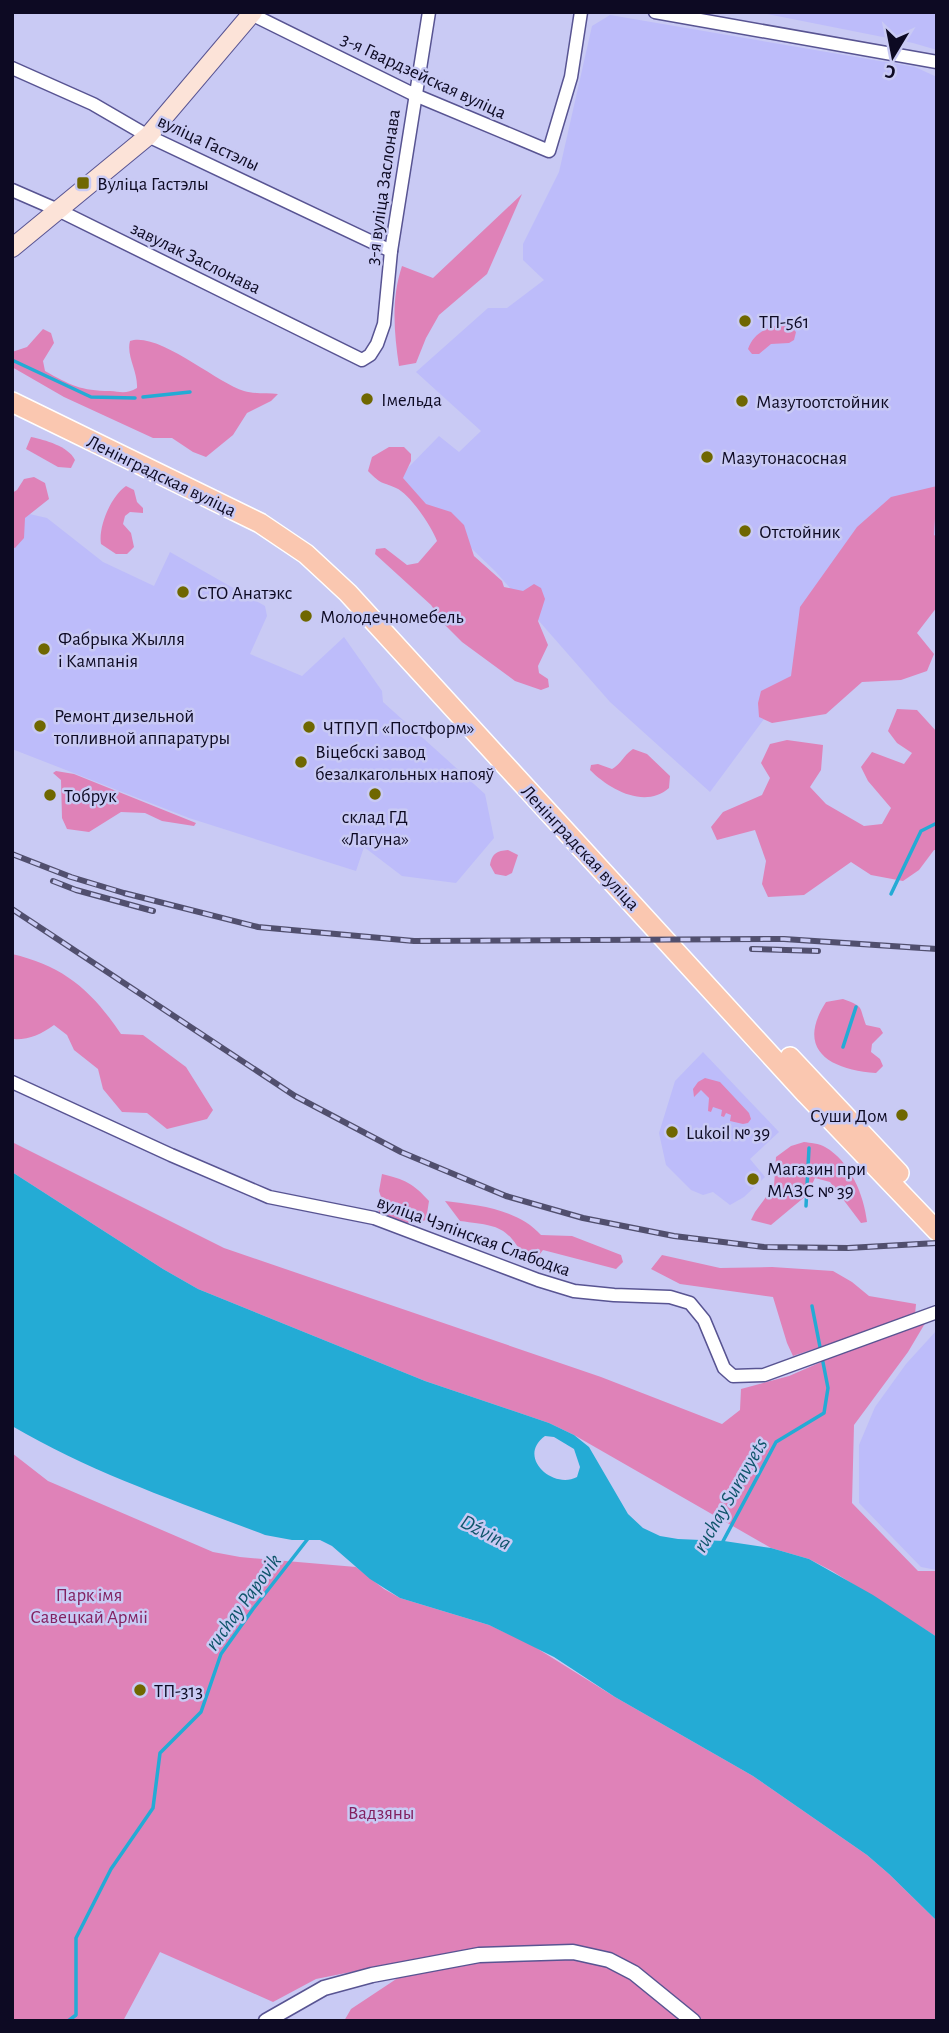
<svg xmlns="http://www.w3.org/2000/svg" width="949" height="2033" viewBox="0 0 949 2033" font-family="'Alegreya Sans',sans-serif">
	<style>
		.built { fill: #bdbcfa }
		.green { fill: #df82b8 }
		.water { fill: #24abd5; fill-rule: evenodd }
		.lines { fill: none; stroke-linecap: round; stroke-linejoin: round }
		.stream { stroke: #24abd5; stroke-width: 3.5 }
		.minor-casing { stroke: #585492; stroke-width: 15 }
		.tertiary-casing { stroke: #585492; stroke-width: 17 }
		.secondary-casing { stroke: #585492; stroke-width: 20 }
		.primary-casing { stroke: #fff; stroke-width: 22 }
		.minor { stroke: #fff; stroke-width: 12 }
		.tertiary { stroke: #fff; stroke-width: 14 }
		.secondary { stroke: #fce3d8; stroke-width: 18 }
		.primary { stroke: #fac7b0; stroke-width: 19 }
		.rail-casing { stroke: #514f6e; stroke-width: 6 }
		.rail { stroke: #c9caf4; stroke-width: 3.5; stroke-dasharray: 10; stroke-linecap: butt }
		.poi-dot { fill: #6f6700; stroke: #c9caf4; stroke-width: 2.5 }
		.labels { text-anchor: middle; stroke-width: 5; stroke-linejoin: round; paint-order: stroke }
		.street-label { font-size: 19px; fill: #0d0a23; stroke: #c9caf4 }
		.poi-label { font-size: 19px; fill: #0d0a23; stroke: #c9caf4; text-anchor: start }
		.park-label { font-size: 19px; fill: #822161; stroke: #c9caf4 }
		.water-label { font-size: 21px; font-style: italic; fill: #0f556b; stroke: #c9caf4 }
	</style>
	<rect width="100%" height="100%" fill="#c9caf4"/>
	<g class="built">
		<path d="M757,12H937V50L913,43Z"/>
		<path d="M610,15L915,67L937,77V547L770,711L710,792L610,702L495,571L398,478L439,436L459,452L481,431L416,372L488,308H507L544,280L523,260V244L559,172L592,26Z"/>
		<path d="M12,510L47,518L103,562L154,586L170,552L265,606L267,616L250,654L302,676L344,637L382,691L383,702L485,794L494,838L456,883L402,876L364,847L356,871L189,818L12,749Z"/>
		<path d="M703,1052L779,1132L750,1159L765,1177L744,1197L730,1205L713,1192L703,1195L691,1190L666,1165L659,1133L675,1081Z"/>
		<path d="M937,1330V1570L921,1567L859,1503V1445L875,1407L906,1364Z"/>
	</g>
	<g class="green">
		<path d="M522,194L487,274L439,315L426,338L416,363L399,366C394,332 391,299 402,266L433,278Z"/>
		<path d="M780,324L792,328L796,332L794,340L789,343L771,344L759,354H752L748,349C754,333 765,329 780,324Z"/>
		<path d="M43,329L51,333L54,343L43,361L45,371C70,385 81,391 110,391C121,392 127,394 137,388C138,371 126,356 130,341C158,331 217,383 244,391C254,394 267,393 278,394L271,401L247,413L233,435L206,457L193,452L172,438H153L64,397L12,367V352L27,347Z"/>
		<path d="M31,437C45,440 68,446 75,460L71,468L58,467L26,449Z"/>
		<path d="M389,447H404L411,454V461L403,478L426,504L451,512L464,525L474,556L502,581L504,587L523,591L534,584L541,588L545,599L538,621L548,645L538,666L539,673L548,679L549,687L541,690L515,681L462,642L445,625L431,605L375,554L376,549L385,548L407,565L418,563L437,541C432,527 410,494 396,488C380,481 382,485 368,471L372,457Z"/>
		<path d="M34,477L45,483L49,499L25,518L24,538L15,548L12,547V493L17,490L24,479Z"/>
		<path d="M126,486L134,490L137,502L143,508V513L130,512L125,516L123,524L131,533L134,547L127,554H116L101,544C98,527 111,496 126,486Z"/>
		<path d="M937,486L934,535L937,537V607L917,633L934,654L927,671L901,680L862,682L826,714L772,723L759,717L758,703L761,691L791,676L800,607L857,527L891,497Z"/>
		<path d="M897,709L917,710L937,732V850H934L919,870L903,881L871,875L851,862L804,895L768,897L762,884L766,861L755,830L717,840L711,827L723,812L762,795L770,778L761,763L770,744L787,740L823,745L821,770L810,787L826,804L864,826L882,824L891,808L868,781L861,767L872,752L904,764L912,753L897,743L888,731Z"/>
		<path d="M633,749L647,754L670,776L669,788C645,809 610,790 590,770L591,765L598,764L612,769C621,764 624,755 633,749Z"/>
		<path d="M56,771L74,774L196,823L194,826L162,821L145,813L121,812L89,832L67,829L62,818L61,780L53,773Z"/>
		<path d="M508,850L518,855L512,873L506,876L495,874L490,865C492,853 497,851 508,850Z"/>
		<path d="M12,954C64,966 92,991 121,1034L143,1035L186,1067L213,1110L207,1119L167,1129L147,1113L122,1112L103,1089L98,1069L74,1050L67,1035L54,1025C40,1035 29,1040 12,1039Z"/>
		<path d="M843,999C865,1007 859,1007 866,1025L880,1028L883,1033L872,1044L871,1052L880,1059L883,1066L876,1073C830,1070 795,1050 826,1002Z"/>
		<path d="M705,1078L720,1082L749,1113L751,1119L748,1123L743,1124L730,1121L731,1115L726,1113L724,1117L721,1116L722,1110L713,1107L711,1112L708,1111L709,1098L701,1090L694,1097L693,1089L698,1082Z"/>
		<path d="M12,1142L224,1248L601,1377L722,1424L740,1410L741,1389L789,1376L858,1346L927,1320L908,1352L854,1425L852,1503L918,1571H937V1637L832,1571L809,1559L771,1548L574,1435L549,1423L425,1381L198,1289L163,1269L12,1172Z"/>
		<path d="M804,1142C810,1143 819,1143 825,1147C850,1161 864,1195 867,1222L861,1223L830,1182L815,1178L807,1195L771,1225L751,1220L755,1212L774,1186L776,1157L791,1146Z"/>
		<path d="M382,1174C404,1179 414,1184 429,1201L426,1220L408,1225L382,1218L378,1209L383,1203L379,1191Z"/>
		<path d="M445,1201C478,1205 518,1209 541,1235L572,1236L621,1255L623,1262L616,1269L543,1250L536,1259L525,1260C507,1224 496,1226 460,1221Z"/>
		<path d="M662,1255L720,1268L772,1267L833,1271L852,1282L869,1296L916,1304L915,1315L793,1356L787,1343L773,1297L680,1284L651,1269Z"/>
		<path d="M12,1453L48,1481L213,1552L240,1557L356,1567L384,1589L400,1598L489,1625L530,1644L615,1697L753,1776L867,1855L889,1874L937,1921V2021H344L351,2009L431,1956L316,1979L273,2002L160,1952L123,2021L12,2020Z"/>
	</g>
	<path class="water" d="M12,1172L163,1269L198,1289L425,1381L549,1423L574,1435L589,1447L628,1514L643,1528L660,1536L678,1539L724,1541L771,1548L809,1559L873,1595L937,1637V1921L889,1874L867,1855L753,1776L615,1697L554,1657L489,1625L400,1598L370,1579L332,1546L320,1540H292L265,1535C179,1502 92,1473 12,1426ZM545,1436L554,1437L574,1449L580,1467L577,1477C553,1490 516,1457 545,1436Z"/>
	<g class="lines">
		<g class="stream">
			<path d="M12,360L91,397L135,398"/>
			<path d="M143,397L190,392"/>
			<path d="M891,894L921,831L937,823"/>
			<path d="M843,1047L856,1007"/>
			<path d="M806,1206L809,1148"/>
			<path d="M721,1545L776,1442L824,1413L828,1388L812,1306"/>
			<path d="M68,2021L76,2015V1938L111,1869L153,1808L160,1753L201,1712L221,1654L253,1609L310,1536"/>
		</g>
		<g class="minor-casing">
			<g id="minor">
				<path d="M247,12L415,95L549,151L571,77L581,12"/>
				<path d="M655,12L937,62"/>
				<path d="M12,68L93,104L148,136L391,251"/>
				<path d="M12,190L58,210L362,360L370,355L377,344L384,324L391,251L429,12"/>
				<path d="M12,1082L171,1155L269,1197L374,1218L538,1280L574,1291L614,1295L670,1297L690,1303L704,1320L724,1368L733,1376L764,1375L937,1312"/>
			</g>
		</g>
		<g class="tertiary-casing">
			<path id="tertiary" d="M266,2021L324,1988L372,1975L479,1955L573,1952L609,1960L634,1973L693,2021"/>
		</g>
		<g class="secondary-casing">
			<path id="secondary" d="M12,248L148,136L253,12"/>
		</g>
		<g class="primary-casing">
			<g id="primary">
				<path d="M12,402L260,523L306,554L348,593L806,1094L937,1231"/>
				<path d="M790,1057L899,1173"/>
			</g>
		</g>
		<use href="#minor" class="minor"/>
		<use href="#tertiary" class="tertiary"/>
		<use href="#secondary" class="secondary"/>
		<use href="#primary" class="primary"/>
		<g class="rail-casing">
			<g id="rail">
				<path d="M12,854L71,877L124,893L258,927L414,941L784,939L937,949"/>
				<path d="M53,881L76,890L153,911"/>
				<path d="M12,909L295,1096L401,1152L506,1196L583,1218L674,1236L764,1247L848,1248L937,1243"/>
				<path d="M752,949L818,951"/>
			</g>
		</g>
		<use href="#rail" class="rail"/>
	</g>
	<g class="poi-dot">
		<rect x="76" y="176" width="14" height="14" rx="3.5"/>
		<circle cx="745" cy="321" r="7"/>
		<circle cx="367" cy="399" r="7"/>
		<circle cx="742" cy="401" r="7"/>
		<circle cx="707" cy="457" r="7"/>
		<circle cx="745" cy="531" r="7"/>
		<circle cx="183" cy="592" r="7"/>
		<circle cx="306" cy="616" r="7"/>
		<circle cx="44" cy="649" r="7"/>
		<circle cx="40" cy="726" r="7"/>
		<circle cx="309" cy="727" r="7"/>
		<circle cx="301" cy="762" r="7"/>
		<circle cx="375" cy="794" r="7"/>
		<circle cx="50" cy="795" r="7"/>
		<circle cx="902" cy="1115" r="7"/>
		<circle cx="672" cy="1132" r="7"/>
		<circle cx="753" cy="1179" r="7"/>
		<circle cx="140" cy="1690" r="7"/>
	</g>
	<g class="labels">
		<g class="street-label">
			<text transform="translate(424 75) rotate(25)" y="7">3-я Гвардзейская вуліца</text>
			<text transform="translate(209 142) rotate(25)" y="7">вуліца Гастэлы</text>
			<text transform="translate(382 187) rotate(-82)" y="7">3-я вуліца Заслонава</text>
			<text transform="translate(196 257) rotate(26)" y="7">завулак Заслонава</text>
			<text transform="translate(162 475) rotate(26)" y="7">Ленінградская вуліца</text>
			<text transform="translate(581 847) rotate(47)" y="7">Ленінградская вуліца</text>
			<text transform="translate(474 1235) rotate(20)" y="7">вуліца Чэпінская Слабодка</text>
		</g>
		<g class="poi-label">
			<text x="97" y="190">Вуліца Гастэлы</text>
			<text x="759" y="328">ТП-561</text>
			<text x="381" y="406">Імельда</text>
			<text x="756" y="408">Мазутоотстойник</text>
			<text x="721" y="464">Мазутонасосная</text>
			<text x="759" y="538">Отстойник</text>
			<text x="197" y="599">СТО Анатэкс</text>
			<text x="320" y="623">Молодечномебель</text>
			<text x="58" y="645">Фабрыка Жылля<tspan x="58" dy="22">і Кампанія</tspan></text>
			<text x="54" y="722">Ремонт дизельной<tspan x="54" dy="22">топливной аппаратуры</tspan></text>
			<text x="323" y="734">ЧТПУП «Постформ»</text>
			<text x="315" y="758">Віцебскі завод<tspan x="315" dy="22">безалкагольных напояў</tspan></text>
			<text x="64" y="802">Тобрук</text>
			<text x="375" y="823" text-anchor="middle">склад ГД<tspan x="375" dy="22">«Лагуна»</tspan></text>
			<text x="888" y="1122" text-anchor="end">Суши Дом</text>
			<text x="686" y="1139">Lukoil № 39</text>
			<text x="767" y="1175">Магазин при<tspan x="767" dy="22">МАЗС № 39</tspan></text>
			<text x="154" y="1697">ТП-313</text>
		</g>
		<g class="park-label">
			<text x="89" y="1601">Парк імя<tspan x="89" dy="22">Савецкай Арміі</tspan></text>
			<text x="381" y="1819">Вадзяны</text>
		</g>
		<g class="water-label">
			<text transform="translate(730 1495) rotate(-60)" y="7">ruchay Suravyets</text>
			<text transform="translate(486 1532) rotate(27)" y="7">Dźvina</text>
			<text transform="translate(243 1602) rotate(-54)" y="7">ruchay Papovik</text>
		</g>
	</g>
	<rect width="949" height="2033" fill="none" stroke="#0d0a23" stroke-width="28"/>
	<g transform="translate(893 56) rotate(190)" stroke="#c9caf4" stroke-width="5" paint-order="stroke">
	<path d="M0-5L12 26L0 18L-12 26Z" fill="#0d0a23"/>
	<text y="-10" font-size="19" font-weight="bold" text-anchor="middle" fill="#0d0a23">С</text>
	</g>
</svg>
